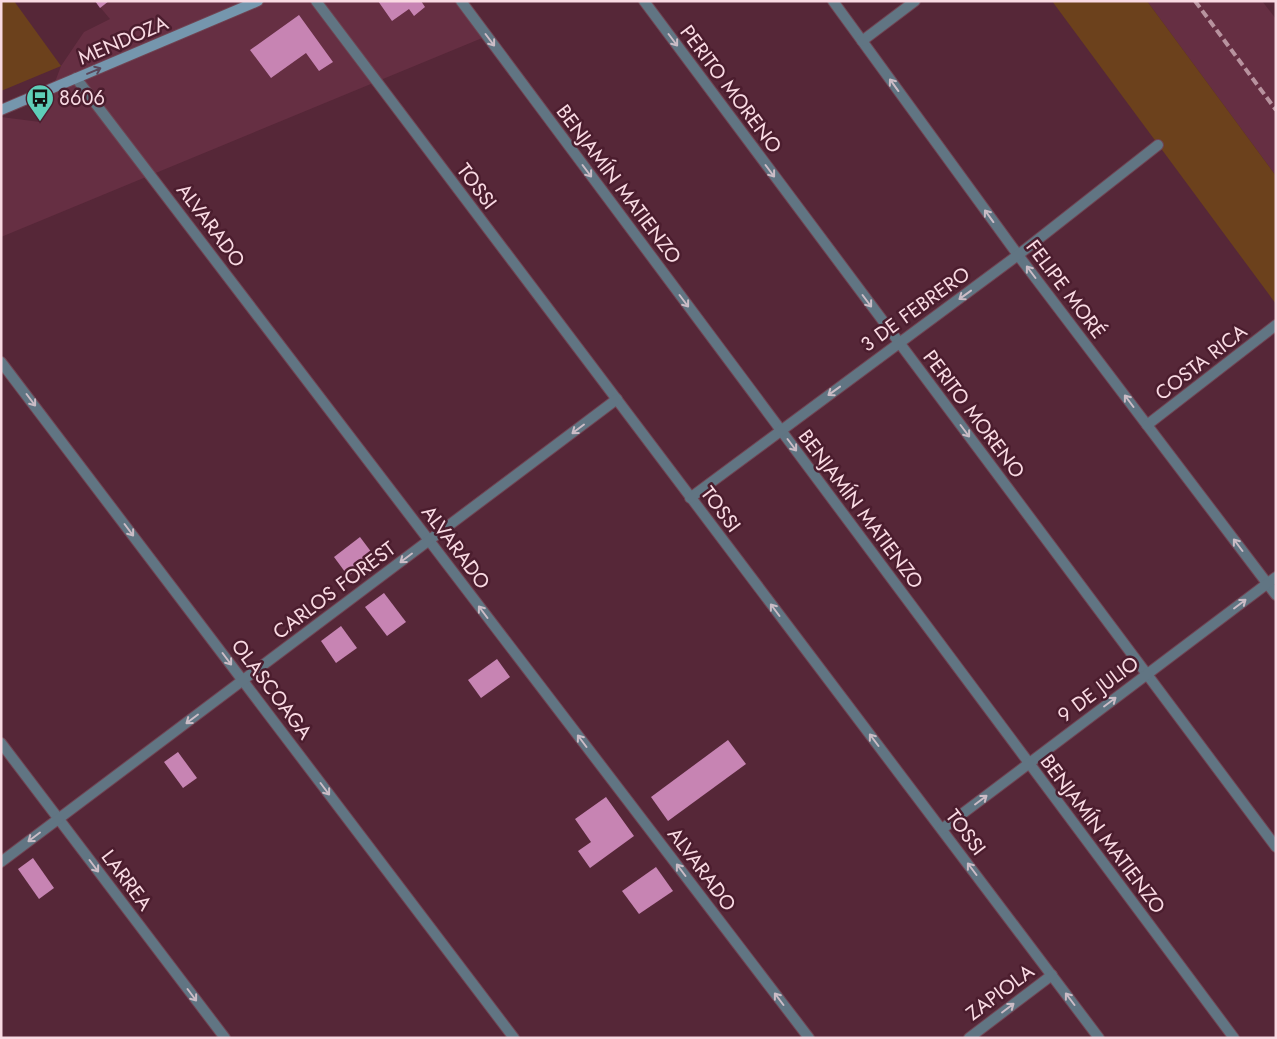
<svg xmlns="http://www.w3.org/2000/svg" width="1277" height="1039" viewBox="0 0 1277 1039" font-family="Jost,sans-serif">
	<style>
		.built { fill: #662f43 }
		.green { fill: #6c411c }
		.building { fill: #c784b3 }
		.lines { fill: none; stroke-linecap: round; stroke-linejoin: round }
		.minor-casing { stroke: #704453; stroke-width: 12 }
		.secondary-casing { stroke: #704453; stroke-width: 12 }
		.minor { stroke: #617583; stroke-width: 10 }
		.secondary { stroke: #7596ad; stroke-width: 10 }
		.rail { stroke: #b8939f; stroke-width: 4; stroke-dasharray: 8 4; stroke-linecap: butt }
		.oneway { stroke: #cbbcc6 }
		.oneway2 { stroke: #5a475a }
		.labels { text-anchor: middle; stroke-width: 5; stroke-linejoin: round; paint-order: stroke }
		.street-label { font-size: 20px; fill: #f9dae3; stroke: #4b1d2e }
		.poi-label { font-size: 20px; fill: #f9dae3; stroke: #4b1d2e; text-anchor: start }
	</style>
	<rect width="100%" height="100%" fill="#562738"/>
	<g class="built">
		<path d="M95,1H461L487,36L1,237V117L40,122L61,66L84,32L110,19Z"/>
		<path d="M1147,1H1262L1276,19V176Z"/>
	</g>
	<g class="green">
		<path d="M1,1H14L61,66L1,91Z"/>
		<path d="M1052,1H1147L1276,176V304Z"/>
	</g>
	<g class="building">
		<path d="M95,1H109L100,8Z"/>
		<path d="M378,1H421L425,7L414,16L409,9L392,21Z"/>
		<path d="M299,15L333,62L319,71L306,53L271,78L250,50Z"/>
		<path d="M360,537L375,557L348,576L334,557Z"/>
		<path d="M384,593L406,622L387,636L365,607Z"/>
		<path d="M341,626L357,648L336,663L321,641Z"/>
		<path d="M497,659L510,677L481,698L468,680Z"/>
		<path d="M728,740L746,764L668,821L651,797Z"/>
		<path d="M178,752L197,778L183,788L164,762Z"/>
		<path d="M606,797L634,836L590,868L578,851L591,842L575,819Z"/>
		<path d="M33,858L54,888L39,899L18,869Z"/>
		<path d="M656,867L673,891L639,914L622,891Z"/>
	</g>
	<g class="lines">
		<g class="minor-casing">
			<g id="minor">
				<path d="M316,1L1099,1038"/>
				<path d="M461,1L1234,1038"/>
				<path d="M644,1L1276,847"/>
				<path d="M833,1L1018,255L1276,595"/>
				<path d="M862,41L915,1"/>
				<path d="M76,78L809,1038"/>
				<path d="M1,362L514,1038"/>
				<path d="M1147,425L1276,325"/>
				<path d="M690,498L1018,255L1158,145"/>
				<path d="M1,743L225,1038"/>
				<path d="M942,829L1276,577"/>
				<path d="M1,862L617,399"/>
				<path d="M969,1038L1052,975"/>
			</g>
		</g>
		<g class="secondary-casing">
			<path id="secondary" d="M1,110L258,1"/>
		</g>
		<use href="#minor" class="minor"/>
		<use href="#secondary" class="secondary"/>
		<path class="rail" d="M1195,1L1276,110"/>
	</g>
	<defs><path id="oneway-shaft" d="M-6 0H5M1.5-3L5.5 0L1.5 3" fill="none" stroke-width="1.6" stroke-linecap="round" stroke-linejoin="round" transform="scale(1.25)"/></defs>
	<g class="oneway">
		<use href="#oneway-shaft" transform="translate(490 40) rotate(53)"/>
		<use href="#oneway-shaft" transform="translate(673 40) rotate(53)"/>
		<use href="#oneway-shaft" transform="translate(894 85) rotate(-126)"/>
		<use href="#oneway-shaft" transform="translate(587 171) rotate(53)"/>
		<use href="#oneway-shaft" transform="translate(770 171) rotate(53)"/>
		<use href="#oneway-shaft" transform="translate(989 216) rotate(-126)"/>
		<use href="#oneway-shaft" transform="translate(1031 272) rotate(-127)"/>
		<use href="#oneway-shaft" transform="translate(965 295) rotate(144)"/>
		<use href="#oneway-shaft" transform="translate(684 301) rotate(53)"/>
		<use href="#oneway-shaft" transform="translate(867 301) rotate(53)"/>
		<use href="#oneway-shaft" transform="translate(834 391) rotate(144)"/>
		<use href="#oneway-shaft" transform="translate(31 400) rotate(53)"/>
		<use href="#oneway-shaft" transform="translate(1129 401) rotate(-127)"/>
		<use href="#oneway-shaft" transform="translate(578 429) rotate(143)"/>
		<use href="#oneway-shaft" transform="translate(965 431) rotate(53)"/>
		<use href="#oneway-shaft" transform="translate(792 445) rotate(53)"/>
		<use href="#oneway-shaft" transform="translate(129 530) rotate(53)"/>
		<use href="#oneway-shaft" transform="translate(1238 545) rotate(-127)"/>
		<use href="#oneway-shaft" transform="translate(406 558) rotate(143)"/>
		<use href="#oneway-shaft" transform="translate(1240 604) rotate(-37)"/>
		<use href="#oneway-shaft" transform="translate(775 610) rotate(-127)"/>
		<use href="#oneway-shaft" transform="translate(483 612) rotate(-127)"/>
		<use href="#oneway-shaft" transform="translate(227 659) rotate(53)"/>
		<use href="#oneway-shaft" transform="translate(1110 702) rotate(-37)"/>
		<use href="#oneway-shaft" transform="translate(192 719) rotate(143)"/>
		<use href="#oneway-shaft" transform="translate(874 740) rotate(-127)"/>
		<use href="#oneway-shaft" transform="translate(582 741) rotate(-127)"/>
		<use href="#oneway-shaft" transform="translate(325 789) rotate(53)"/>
		<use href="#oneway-shaft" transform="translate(981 800) rotate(-37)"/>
		<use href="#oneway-shaft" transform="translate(34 837) rotate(143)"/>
		<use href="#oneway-shaft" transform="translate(94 866) rotate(53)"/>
		<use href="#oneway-shaft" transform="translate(972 869) rotate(-127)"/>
		<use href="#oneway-shaft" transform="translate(681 870) rotate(-127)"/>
		<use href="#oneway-shaft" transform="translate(192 995) rotate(53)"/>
		<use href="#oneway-shaft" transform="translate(779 999) rotate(-127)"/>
		<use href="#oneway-shaft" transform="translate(1070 999) rotate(-127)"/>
		<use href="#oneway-shaft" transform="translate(1008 1008) rotate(-37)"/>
	</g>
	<use class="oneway2" href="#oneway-shaft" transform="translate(94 71) rotate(-23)"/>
	<defs>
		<g id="bus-pin" transform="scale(1.4375)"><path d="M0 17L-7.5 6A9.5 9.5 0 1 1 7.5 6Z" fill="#5eceb8" stroke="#4b1d2e"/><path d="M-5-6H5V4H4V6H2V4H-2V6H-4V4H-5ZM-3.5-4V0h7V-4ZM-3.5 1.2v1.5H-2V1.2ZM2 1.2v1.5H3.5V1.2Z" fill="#111"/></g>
	</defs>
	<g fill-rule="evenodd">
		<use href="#bus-pin" x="40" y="98"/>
	</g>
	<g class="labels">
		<g class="street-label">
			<text transform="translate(123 40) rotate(-23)" y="7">MENDOZA</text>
			<text transform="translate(731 89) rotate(53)" y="7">PERITO MORENO</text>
			<text transform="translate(619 184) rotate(53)" y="7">BENJAMÍN MATIENZO</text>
			<text transform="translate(477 186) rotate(53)" y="7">TOSSI</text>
			<text transform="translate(211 225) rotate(53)" y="7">ALVARADO</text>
			<text transform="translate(1066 289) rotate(53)" y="7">FELIPE MORÉ</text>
			<text transform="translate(915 309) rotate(-36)" y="7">3 DE FEBRERO</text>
			<text transform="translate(1201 362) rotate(-38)" y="7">COSTA RICA</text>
			<text transform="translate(974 414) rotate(53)" y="7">PERITO MORENO</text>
			<text transform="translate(721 509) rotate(53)" y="7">TOSSI</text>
			<text transform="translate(861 509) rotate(53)" y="7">BENJAMÍN MATIENZO</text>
			<text transform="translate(456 547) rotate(53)" y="7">ALVARADO</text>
			<text transform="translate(334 590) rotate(-37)" y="7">CARLOS FOREST</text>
			<text transform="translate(272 689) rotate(53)" y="7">OLASCOAGA</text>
			<text transform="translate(1098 689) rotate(-37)" y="7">9 DE JULIO</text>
			<text transform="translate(966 832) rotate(53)" y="7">TOSSI</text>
			<text transform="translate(1103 834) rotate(53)" y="7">BENJAMÍN MATIENZO</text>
			<text transform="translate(702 869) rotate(53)" y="7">ALVARADO</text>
			<text transform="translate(127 880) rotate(53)" y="7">LARREA</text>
			<text transform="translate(1000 992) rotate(-37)" y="7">ZAPIOLA</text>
		</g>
		<g class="poi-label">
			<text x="59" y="105">8606</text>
		</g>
	</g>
	<rect width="1277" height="1039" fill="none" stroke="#f9dae3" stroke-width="5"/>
</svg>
